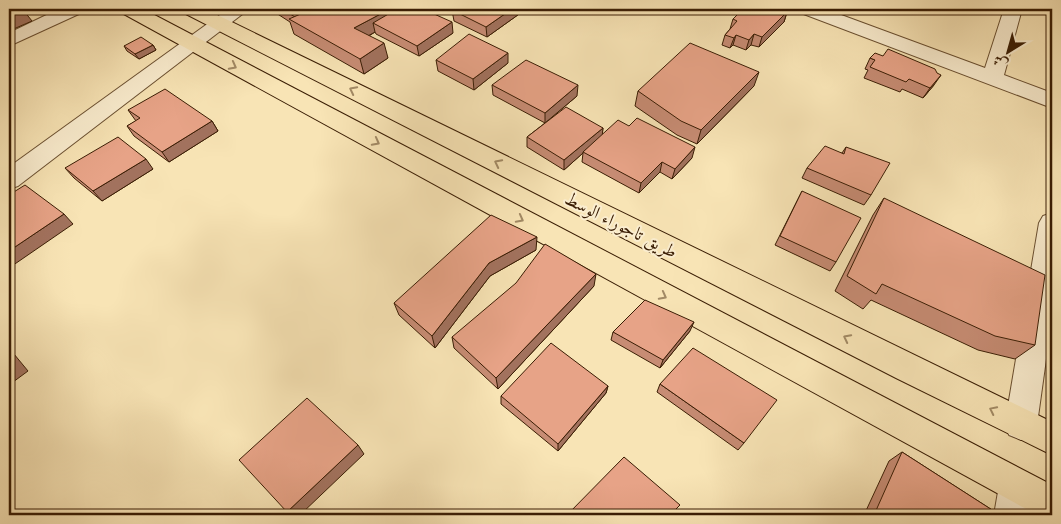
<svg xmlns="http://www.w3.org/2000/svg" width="1061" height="524" viewBox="0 0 1061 524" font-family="'Old Standard TT',Amiri,serif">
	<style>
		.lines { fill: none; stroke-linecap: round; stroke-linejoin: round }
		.minor-casing { stroke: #6a4f30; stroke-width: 2 }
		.major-casing { stroke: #3a1d04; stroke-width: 2 }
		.minor { fill: #faedcf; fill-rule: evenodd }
		.major { fill: #f8e4b5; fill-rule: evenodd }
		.wall { fill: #c78c74; stroke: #3a1d04 }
		.shaded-wall { fill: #a2725e; stroke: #3a1d04 }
		.building { fill: #e7a387; stroke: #3a1d04 }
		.oneway { stroke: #a28a65 }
		.labels { text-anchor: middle; stroke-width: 4; stroke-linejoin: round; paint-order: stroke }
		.street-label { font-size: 18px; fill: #3a1d04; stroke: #faedcf }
	</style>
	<rect width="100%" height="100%" fill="#f8e4b5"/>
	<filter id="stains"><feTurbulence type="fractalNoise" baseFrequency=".004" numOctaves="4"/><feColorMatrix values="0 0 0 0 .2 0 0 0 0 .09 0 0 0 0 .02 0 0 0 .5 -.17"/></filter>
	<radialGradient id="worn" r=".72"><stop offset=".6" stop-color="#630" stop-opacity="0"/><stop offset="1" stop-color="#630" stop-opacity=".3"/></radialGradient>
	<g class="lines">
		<g class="minor-casing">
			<g id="minor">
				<path d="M59,9H83L81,13L9,46V33Z"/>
				<path d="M228,9H249L18,186L9,189V167Z"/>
				<path d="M799,9H825L985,68L1004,9H1022L1004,75L1052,93V108L801,13Z"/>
				<path d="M1052,213V316L1037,424L1033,435L1021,440L1009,435L1005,424L1039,223L1043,216Z"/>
				<path d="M1017,468L1029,474L1035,486L1030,515H994L999,486L1005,474Z"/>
			</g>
		</g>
		<g class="major-casing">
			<g id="major">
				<path d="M120,9H143L1052,485V515H1037L122,13Z"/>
				<path d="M182,9H205L1052,422V455L896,378L184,13Z"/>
			</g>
		</g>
		<use href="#minor" class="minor"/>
		<use href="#major" class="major"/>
	</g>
	<g class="wall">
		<path d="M275,9H332L341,14L396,9L453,33L419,56L376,34L375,32L369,36L388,58L364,74L294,34L290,22L276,13Z"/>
		<path d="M454,9H522V12L487,37L454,21L452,10Z"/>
		<path d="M754,10L776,12H787L784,22L759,47L751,45L746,50L733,45L730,48L722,45L725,35L730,29L733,19L746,12Z"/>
		<path d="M153,45L156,50L139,59L127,51L124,46Z"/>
		<path d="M870,58L934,85L923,98L902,89L900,92L864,78L868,70L865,69Z"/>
		<path d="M436,60L508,63L474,90L438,71Z"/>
		<path d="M492,85L577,96L545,123L603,128L602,135L692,158L672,179L660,172L639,193L582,162L583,153L564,170L527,147V137L545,123L493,95Z"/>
		<path d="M754,86L697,144L677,135L635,106L638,91Z"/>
		<path d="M128,110L212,121L218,131L169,162L134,136L127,126L136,121Z"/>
		<path d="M846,147L871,195L864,205L802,178L807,168L842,153Z"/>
		<path d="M65,168L153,169L102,201L74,178Z"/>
		<path d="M802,191L836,262L830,271L775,245Z"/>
		<path d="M884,198L1035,345L1015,359L978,350L871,300L863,309L835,291L873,215Z"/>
		<path d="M536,250L490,276L435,348L399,315L394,303Z"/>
		<path d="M594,286L498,389L454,348L452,337Z"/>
		<path d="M690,331L660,368L611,340L613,332Z"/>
		<path d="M660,384L744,443L738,450L657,392Z"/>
		<path d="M608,386L606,393L558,451L501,404V396Z"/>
		<path d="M902,452L1000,515H864L889,461Z"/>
	</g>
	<g class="shaded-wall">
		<path d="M390,9H396L398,20L373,23L375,32L357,42L354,28Z"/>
		<path d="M512,9H522V12L487,37L486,27Z"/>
		<path d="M24,11L32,21L9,31V17Z"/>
		<path d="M787,12L784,22L759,47L762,37Z"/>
		<path d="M452,22L453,33L419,56L417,46Z"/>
		<path d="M754,34L751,45L746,50L749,40Z"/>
		<path d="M736,35L733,45L730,48L734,38Z"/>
		<path d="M384,43L388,58L364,74L360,59Z"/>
		<path d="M153,45L156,50L139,59L135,54Z"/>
		<path d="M508,53V63L474,90L473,79Z"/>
		<path d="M759,72L754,86L697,144L701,130Z"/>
		<path d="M941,75L934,85L923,98L930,88Z"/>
		<path d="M578,85L577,96L545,123V113Z"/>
		<path d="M212,121L218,131L169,162L162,152Z"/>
		<path d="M603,128L602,138L583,152V153L564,170V160Z"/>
		<path d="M695,147L692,158L672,179L675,169Z"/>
		<path d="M146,159L153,169L102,201L93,191Z"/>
		<path d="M662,162L660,172L639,193L641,183Z"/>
		<path d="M64,214L73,224L9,268V251Z"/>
		<path d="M537,237L536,250L490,276L435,348L432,336L489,263Z"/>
		<path d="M596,274L594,286L498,389L496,378Z"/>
		<path d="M694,322L690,331L660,368L663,360Z"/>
		<path d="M9,348L28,371L9,385Z"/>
		<path d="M608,386L606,393L558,451V444Z"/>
		<path d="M358,445L364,454L300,515H292L287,512Z"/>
	</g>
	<g class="building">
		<path d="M9,9H22L24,11L9,17Z"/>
		<path d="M282,9H312L295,17Z"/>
		<path d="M312,9H332L341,14L351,9H390L354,28L384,43L360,59L289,19Z"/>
		<path d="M397,9H423L452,22L417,46L373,23Z"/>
		<path d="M455,9H512L486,27L452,10Z"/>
		<path d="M749,9L754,10L755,9H768L776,12L779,9L787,12L762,37L754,34L749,40L736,35L734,38L725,35L737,21L733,19L741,11L746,12Z"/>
		<path d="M469,34L508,53L473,79L436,60Z"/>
		<path d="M141,37L153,45L135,54L124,46Z"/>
		<path d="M690,43L759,72L701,130L681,121L638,91Z"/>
		<path d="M888,49L935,69L937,73L941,75L930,88L909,79L906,82L870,67L875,60L870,58L875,53L883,56Z"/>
		<path d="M526,60L578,85L545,113L492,85Z"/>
		<path d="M165,89L212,121L162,152L127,126L140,118L128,110Z"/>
		<path d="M566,107L603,128L564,160L527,137Z"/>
		<path d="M637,118L695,147L675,169L662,162L641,183L583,152L618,120L629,126Z"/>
		<path d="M118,137L146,159L93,191L65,168Z"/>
		<path d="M825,146L844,154L846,147L890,163L871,195L807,168Z"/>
		<path d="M25,185L64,214L9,251V195Z"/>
		<path d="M802,191L861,218L836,262L780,236Z"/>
		<path d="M884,198L1045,275L1035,345L995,336L882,284L876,294L847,276Z"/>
		<path d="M491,215L537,237L489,263L432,336L394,303Z"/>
		<path d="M545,244L596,274L496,378L452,337L516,283Z"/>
		<path d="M645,300L694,322L663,360L613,332Z"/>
		<path d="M551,343L608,386L558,444L501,396Z"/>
		<path d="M693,348L777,400L744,443L660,384Z"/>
		<path d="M307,398L358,445L287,512L239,460Z"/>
		<path d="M902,452L1000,515H874Z"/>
		<path d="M624,457L680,505L670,515H567Z"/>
	</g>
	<defs><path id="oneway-chevron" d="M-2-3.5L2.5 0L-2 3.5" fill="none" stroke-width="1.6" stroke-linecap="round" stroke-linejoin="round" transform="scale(1.25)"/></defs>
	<g class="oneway">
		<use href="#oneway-chevron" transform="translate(233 66) rotate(28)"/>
		<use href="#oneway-chevron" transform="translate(353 90) rotate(-153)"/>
		<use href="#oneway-chevron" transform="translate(376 142) rotate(28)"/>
		<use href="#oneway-chevron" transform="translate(498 163) rotate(-153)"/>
		<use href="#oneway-chevron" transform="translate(520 219) rotate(28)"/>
		<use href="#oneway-chevron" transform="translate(663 296) rotate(28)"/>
		<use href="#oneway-chevron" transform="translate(847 338) rotate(-153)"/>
		<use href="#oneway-chevron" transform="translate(993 410) rotate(-154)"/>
	</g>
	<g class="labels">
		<g class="street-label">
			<text transform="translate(621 225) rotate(27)" y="6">طريق تاجوراء الوسط</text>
		</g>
	</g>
	<rect width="1061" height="524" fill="none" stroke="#f8e4b5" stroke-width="30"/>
	<rect x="10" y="10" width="1041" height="504" fill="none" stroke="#3a1d04" stroke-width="2.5"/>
	<rect x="15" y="15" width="1031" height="494" fill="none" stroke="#3a1d04"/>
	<g transform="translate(1008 52) rotate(217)" stroke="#faedcf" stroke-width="4" paint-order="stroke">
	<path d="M0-4L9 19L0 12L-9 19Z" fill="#3a1d04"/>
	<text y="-8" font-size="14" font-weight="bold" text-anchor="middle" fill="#3a1d04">ش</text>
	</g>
	<rect width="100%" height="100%" filter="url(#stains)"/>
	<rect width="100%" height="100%" fill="url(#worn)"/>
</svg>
